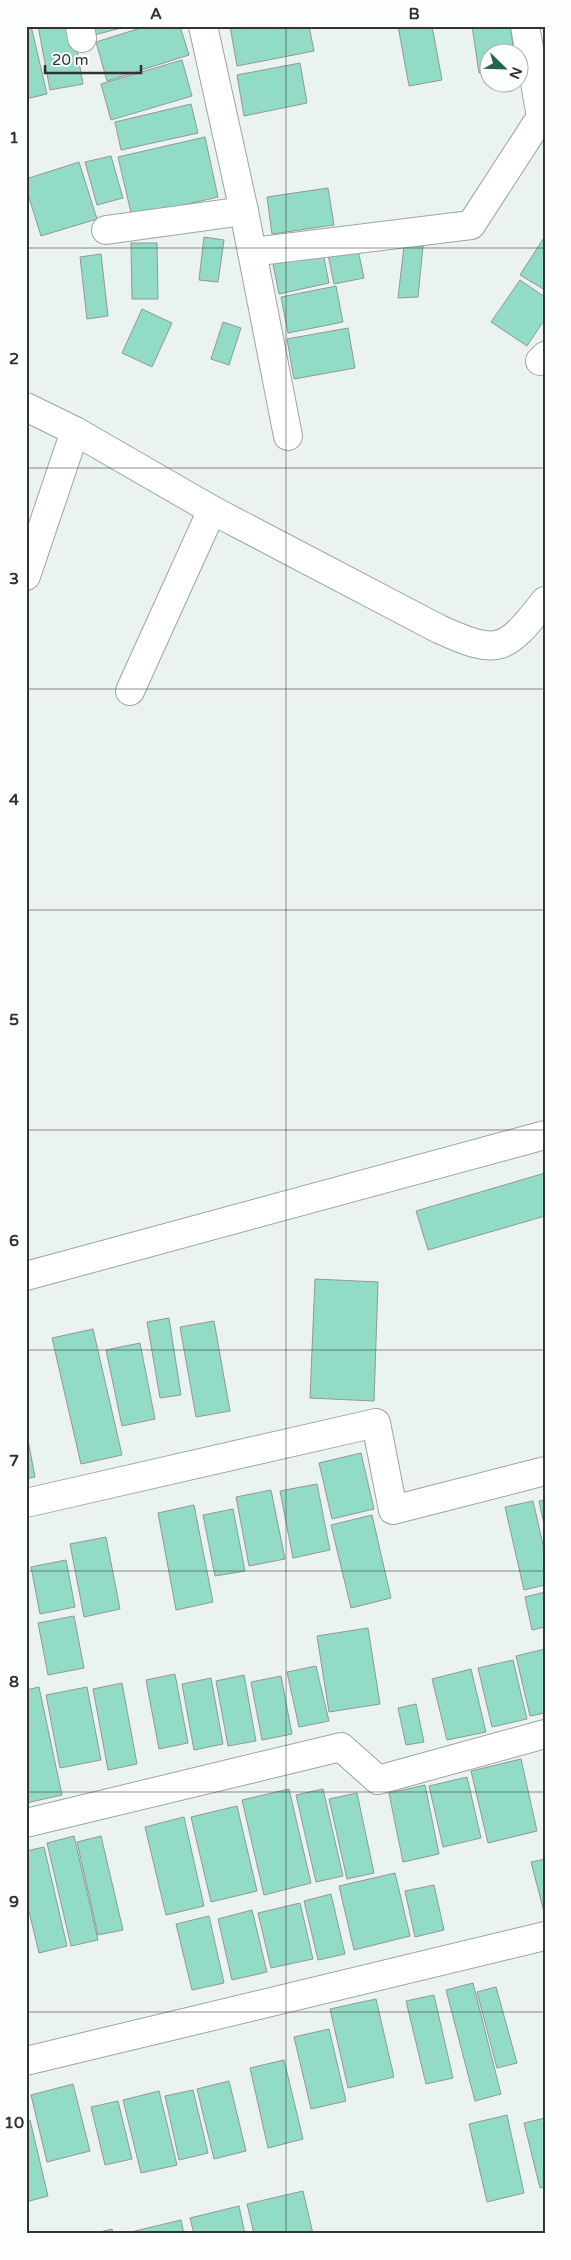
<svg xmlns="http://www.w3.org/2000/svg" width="571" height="2260" viewBox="0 0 571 2260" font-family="'Varela Round',sans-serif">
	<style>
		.building { fill: #92dbc7; stroke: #919996 }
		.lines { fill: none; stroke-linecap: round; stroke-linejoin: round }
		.minor-casing { stroke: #9da5a2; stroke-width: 30 }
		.minor { stroke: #fff; stroke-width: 28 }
		.grid { fill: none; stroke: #303332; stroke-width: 1; stroke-opacity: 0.55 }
		.neatline { fill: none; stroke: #303332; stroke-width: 2 }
		.grid-label { font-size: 16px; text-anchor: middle; font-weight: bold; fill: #303332 }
	</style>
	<rect width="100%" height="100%" fill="#ebf3f0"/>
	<g class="building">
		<path d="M26,26H31L47,94L26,99Z"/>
		<path d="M38,26H73L83,84L50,90Z"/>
		<path d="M92,26H129L94,35Z"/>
		<path d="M147,26H180L189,55L107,81L96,42Z"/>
		<path d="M230,26H309L314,51L237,66Z"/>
		<path d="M398,26H432L442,80L409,86Z"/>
		<path d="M472,26H510L514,52H488V72L479,73Z"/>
		<path d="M182,60L192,96L111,120L101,84Z"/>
		<path d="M300,63L307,103L244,116L237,75Z"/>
		<path d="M191,104L198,133L121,150L115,122Z"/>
		<path d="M205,137L218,197L132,217L118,157Z"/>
		<path d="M111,156L123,198L97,205L85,162Z"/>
		<path d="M79,162L97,219L41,236L26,188V179Z"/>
		<path d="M328,188L334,225L272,234L267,197Z"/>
		<path d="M545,236V290L520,275Z"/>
		<path d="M204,237L224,240L218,282L199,280Z"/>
		<path d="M131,243H157L158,299H132Z"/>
		<path d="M357,245L364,278L334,284L327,250Z"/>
		<path d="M404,246H423L418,297L398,298Z"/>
		<path d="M323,253L329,283L279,294L273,264Z"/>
		<path d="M101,254L108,316L87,319L80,257Z"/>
		<path d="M520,280L545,297V319L527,346L491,322Z"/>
		<path d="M336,286L343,322L288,333L281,297Z"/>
		<path d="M142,309L172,323L152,367L122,353Z"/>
		<path d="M223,322L241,328L229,365L211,359Z"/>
		<path d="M348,328L355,368L294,379L287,339Z"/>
		<path d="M545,1173V1216L428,1250L416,1211Z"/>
		<path d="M315,1279L378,1282L374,1401L310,1398Z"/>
		<path d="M169,1318L181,1395L160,1398L147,1322Z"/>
		<path d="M214,1321L230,1411L196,1417L180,1327Z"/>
		<path d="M93,1329L122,1455L81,1464L52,1338Z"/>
		<path d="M140,1343L155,1419L122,1426L106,1350Z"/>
		<path d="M26,1430L35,1477L26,1479Z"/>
		<path d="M361,1453L374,1509L332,1519L319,1463Z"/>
		<path d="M317,1484L330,1550L293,1558L280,1491Z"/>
		<path d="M271,1490L285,1559L249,1566L236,1497Z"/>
		<path d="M545,1500V1529L539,1501Z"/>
		<path d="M533,1501L545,1553V1585L524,1590L505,1507Z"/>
		<path d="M194,1505L213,1602L176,1610L158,1513Z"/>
		<path d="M233,1509L245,1571L215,1576L203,1515Z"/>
		<path d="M372,1515L391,1598L351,1608L331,1525Z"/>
		<path d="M106,1537L120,1609L84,1617L70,1544Z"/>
		<path d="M66,1560L75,1607L40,1614L31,1567Z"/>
		<path d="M545,1592V1627L532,1630L525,1597Z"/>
		<path d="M74,1616L84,1668L48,1675L38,1623Z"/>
		<path d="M368,1628L380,1704L329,1712L317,1636Z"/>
		<path d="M545,1649V1713L530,1716L516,1656Z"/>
		<path d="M513,1660L527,1719L492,1727L478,1668Z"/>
		<path d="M316,1666L329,1721L299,1727L287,1672Z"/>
		<path d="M471,1669L486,1732L447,1740L432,1679Z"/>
		<path d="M175,1674L188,1743L159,1749L146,1680Z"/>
		<path d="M244,1675L256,1741L228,1746L216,1681Z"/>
		<path d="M281,1676L292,1734L262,1740L251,1682Z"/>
		<path d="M211,1678L223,1744L194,1750L182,1684Z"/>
		<path d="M122,1683L137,1764L108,1770L93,1689Z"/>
		<path d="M39,1687L62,1795L26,1803V1690Z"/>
		<path d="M87,1687L101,1760L60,1768L46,1695Z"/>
		<path d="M416,1704L424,1742L406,1745L398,1708Z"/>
		<path d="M521,1759L537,1831L488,1843L471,1771Z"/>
		<path d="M467,1777L481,1838L443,1847L429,1786Z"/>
		<path d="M425,1785L439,1854L403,1862L389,1793Z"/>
		<path d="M289,1789L311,1883L264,1895L242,1800Z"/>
		<path d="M323,1789L343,1876L316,1882L296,1795Z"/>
		<path d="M357,1793L374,1873L347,1879L329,1799Z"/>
		<path d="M237,1806L257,1891L211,1902L191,1817Z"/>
		<path d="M184,1817L204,1906L166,1915L145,1827Z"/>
		<path d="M74,1836L98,1940L71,1946L47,1843Z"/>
		<path d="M101,1836L123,1930L98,1935L77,1842Z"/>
		<path d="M44,1847L67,1946L39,1953L26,1899V1851Z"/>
		<path d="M545,1859V1916L531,1862Z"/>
		<path d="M395,1873L410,1936L354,1950L339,1886Z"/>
		<path d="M434,1885L444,1930L415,1937L405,1891Z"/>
		<path d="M331,1894L345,1954L318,1960L304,1901Z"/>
		<path d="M300,1903L313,1959L271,1968L258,1913Z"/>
		<path d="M252,1910L267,1972L232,1980L218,1919Z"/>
		<path d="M209,1916L224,1983L192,1990L176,1924Z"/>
		<path d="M473,1983L501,2094L475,2101L446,1990Z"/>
		<path d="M496,1987L517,2063L497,2068L477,1992Z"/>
		<path d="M434,1995L453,2078L426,2084L406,2001Z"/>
		<path d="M376,1999L394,2077L348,2088L330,2009Z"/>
		<path d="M329,2029L346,2101L311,2109L294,2037Z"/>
		<path d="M284,2060L303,2139L268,2148L250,2068Z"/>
		<path d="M229,2081L246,2151L214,2159L197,2089Z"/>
		<path d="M73,2084L90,2151L47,2162L31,2095Z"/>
		<path d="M193,2090L208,2153L179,2160L165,2096Z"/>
		<path d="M159,2091L177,2165L141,2173L123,2100Z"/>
		<path d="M118,2101L132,2159L105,2165L91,2107Z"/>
		<path d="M507,2115L524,2193L487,2202L469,2124Z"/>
		<path d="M545,2118V2187L540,2188L524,2123Z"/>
		<path d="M30,2120L48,2196L26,2202V2121Z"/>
		<path d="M303,2191L313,2234H254L247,2204Z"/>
		<path d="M239,2206L245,2234H194L190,2218Z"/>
		<path d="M181,2220L184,2234H131V2232Z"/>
		<path d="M112,2229L113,2234H92Z"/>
	</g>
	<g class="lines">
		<g class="minor-casing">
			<g id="minor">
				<path d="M80,26L82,38"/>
				<path d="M203,26L244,211L288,436"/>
				<path d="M106,230L244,211"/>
				<path d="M252,252L471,225L541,117L525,26"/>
				<path d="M540,361L545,356"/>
				<path d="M26,407L75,431L212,510L439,629C499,656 505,652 545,601"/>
				<path d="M26,576L75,431"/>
				<path d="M130,691L212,510"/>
				<path d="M26,1276L545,1135"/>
				<path d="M26,1503L376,1423L393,1510L545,1471"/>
				<path d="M26,1823L341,1747L378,1780L545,1734"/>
				<path d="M26,2061L545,1936"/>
			</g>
		</g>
		<use href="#minor" class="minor"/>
	</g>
	<path class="grid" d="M286,26V2234M26,248H545M26,468H545M26,689H545M26,910H545M26,1130H545M26,1350H545M26,1571H545M26,1792H545M26,2012H545"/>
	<rect width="571" height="2260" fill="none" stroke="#fcfffe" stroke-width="55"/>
	<g transform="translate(504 68) rotate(113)"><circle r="24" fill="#fcfffe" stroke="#aaadac"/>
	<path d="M0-4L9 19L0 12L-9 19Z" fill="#206454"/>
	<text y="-8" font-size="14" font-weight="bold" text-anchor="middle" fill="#303332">N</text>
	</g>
	<path d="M45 65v8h96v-8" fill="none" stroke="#303332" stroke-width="2.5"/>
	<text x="52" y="65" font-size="15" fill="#303332" stroke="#fcfffe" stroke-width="4" paint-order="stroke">20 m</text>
	<rect x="28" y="28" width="516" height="2204" class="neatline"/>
	<g class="grid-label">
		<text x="156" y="19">A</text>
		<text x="414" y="19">B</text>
		<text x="14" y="143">1</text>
		<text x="14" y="364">2</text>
		<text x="14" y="584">3</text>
		<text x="14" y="805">4</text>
		<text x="14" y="1025">5</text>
		<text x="14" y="1246">6</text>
		<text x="14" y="1466">7</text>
		<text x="14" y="1687">8</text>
		<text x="14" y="1907">9</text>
		<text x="14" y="2128">10</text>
	</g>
</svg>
